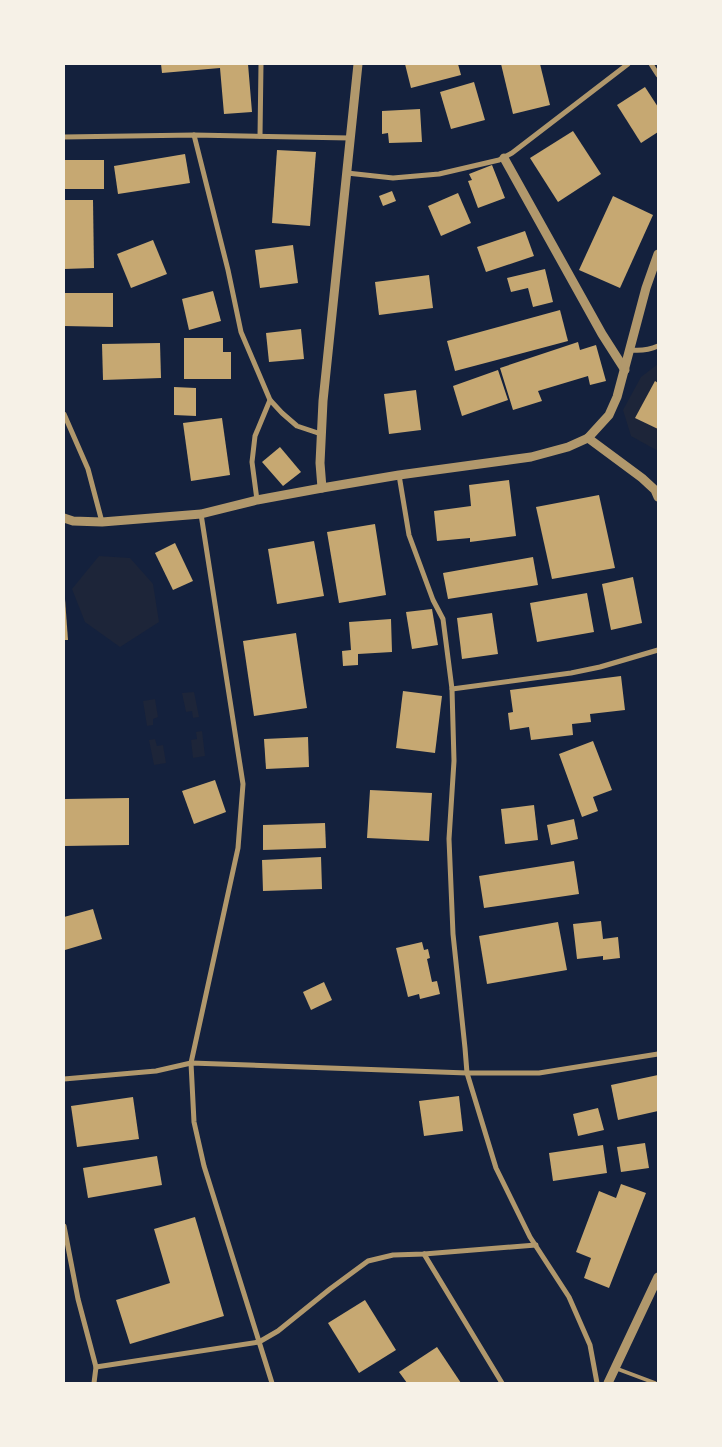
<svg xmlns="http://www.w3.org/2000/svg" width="722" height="1447" viewBox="0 0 722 1447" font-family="'Asap Condensed',sans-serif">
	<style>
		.green { fill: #1d2539 }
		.building { fill: #c6a872 }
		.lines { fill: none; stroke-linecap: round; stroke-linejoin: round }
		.service { stroke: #b1986c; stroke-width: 4 }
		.minor { stroke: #b1986c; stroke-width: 5 }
		.tertiary { stroke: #b1986c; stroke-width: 9 }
	</style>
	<rect width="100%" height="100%" fill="#14213d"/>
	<g class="green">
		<path d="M658,364V451L631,436L623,410L641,377Z"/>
		<path d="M99,556L130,558L153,584L159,622L120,647L85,622L72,589Z"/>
		<path d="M194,692L199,717L193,718L192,711L186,712L182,693Z"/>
		<path d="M155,699L158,717L153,719V725L147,726L143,701Z"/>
		<path d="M202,731L205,756L193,758L191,740L197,739L196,732Z"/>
		<path d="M155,739L157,746L163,745L166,763L154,765L149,740Z"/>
	</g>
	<g class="building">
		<path d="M161,64H248L252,112L224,114L220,68L162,73Z"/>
		<path d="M405,64H458L461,75L411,88Z"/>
		<path d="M501,64H540L550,105L513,114Z"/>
		<path d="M474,82L485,120L451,129L440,92Z"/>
		<path d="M645,87L658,107V132L641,143L617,105Z"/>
		<path d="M420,109L422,142L389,143L388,133L382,134V111Z"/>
		<path d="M573,131L601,174L558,202L530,158Z"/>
		<path d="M277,150L316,152L310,226L272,223Z"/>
		<path d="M185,154L190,183L118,194L114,166Z"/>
		<rect x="64" y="160" width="40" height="29"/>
		<path d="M492,165L505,198L478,208L468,181L472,180L469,174Z"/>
		<path d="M392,191L396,201L383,206L379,196Z"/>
		<path d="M458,193L471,223L441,236L428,206Z"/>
		<path d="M613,196L653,215L620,288L579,270Z"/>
		<path d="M64,200H93L94,268L64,269Z"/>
		<path d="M525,231L534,256L486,272L477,247Z"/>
		<path d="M153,240L167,274L131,288L117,254Z"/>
		<path d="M293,245L298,283L260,288L255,250Z"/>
		<path d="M545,269L553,302L533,307L528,288L511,292L507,278Z"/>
		<path d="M429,275L433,308L379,315L375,282Z"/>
		<path d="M213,291L221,321L189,330L182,299Z"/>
		<path d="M64,293H113V327L64,326Z"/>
		<path d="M560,310L568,341L455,371L447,341Z"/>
		<path d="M301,329L304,359L269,362L266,333Z"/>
		<path d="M184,338H223V352H231V379H184Z"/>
		<path d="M578,342L580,350L596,345L606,381L590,385L588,376L538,391L542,401L513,410L500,368Z"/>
		<path d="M160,343L161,378L103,380L102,344Z"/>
		<path d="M498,370L508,400L462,416L453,386Z"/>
		<path d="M655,381L658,383V429L635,418Z"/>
		<path d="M174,387L196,388V416L174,415Z"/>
		<path d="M416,390L421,430L389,434L384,394Z"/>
		<path d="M222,418L230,475L191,481L183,423Z"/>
		<path d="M280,447L301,472L283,486L262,462Z"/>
		<path d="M509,480L516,536L470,542V538L437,541L434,511L471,506L469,485Z"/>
		<path d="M599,495L615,568L552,579L536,507Z"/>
		<path d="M375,524L386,595L339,603L327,532Z"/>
		<path d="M314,541L324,596L277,604L268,549Z"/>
		<path d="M175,543L193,581L173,590L155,553Z"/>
		<path d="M533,557L538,585L448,599L443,573Z"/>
		<path d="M633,577L642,623L611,630L602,584Z"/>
		<path d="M587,593L594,632L537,642L530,603Z"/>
		<path d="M64,599H65L68,640H64Z"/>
		<path d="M432,609L438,645L412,649L406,612Z"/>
		<path d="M492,613L498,654L462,659L457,618Z"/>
		<path d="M391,619L392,652L358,654V665L343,666L342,651L351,650L349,622Z"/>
		<path d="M296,633L307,708L254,716L243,641Z"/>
		<path d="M621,676L625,710L590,714L591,722L572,724L573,735L531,740L529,727L510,730L508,713L513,712L510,690Z"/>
		<path d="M403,691L442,696L435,753L396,748Z"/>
		<path d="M308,737L309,767L266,769L264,739Z"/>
		<path d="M593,741L612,790L593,797L598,811L582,817L559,754Z"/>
		<path d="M215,780L226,812L194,824L182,791Z"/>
		<path d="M370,790L432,793L429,841L367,838Z"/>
		<path d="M129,798V845L64,846V799Z"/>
		<path d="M534,805L538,840L505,844L501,809Z"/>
		<path d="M574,819L578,839L551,845L547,825Z"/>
		<path d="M325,823L326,848L263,850V825Z"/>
		<path d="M321,857L322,889L263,891L262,860Z"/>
		<path d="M574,861L579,894L484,908L479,876Z"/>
		<path d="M93,909L102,939L65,950L64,944V917Z"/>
		<path d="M601,921L603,939L618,937L620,958L603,960V956L577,959L573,924Z"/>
		<path d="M558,922L567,970L487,984L479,936Z"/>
		<path d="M422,942L424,950L428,949L430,958L427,959L432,982L437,981L440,994L420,999L419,994L408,997L396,948Z"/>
		<path d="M324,982L332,1000L311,1010L303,992Z"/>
		<path d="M658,1075V1111L618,1120L611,1085Z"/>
		<path d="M459,1096L463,1131L424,1136L419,1101Z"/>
		<path d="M133,1097L139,1139L77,1147L71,1106Z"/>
		<path d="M598,1108L604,1130L578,1136L573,1114Z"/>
		<path d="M645,1143L649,1168L621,1172L617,1147Z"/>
		<path d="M603,1145L607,1173L553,1181L549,1153Z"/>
		<path d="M157,1156L162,1185L88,1198L83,1168Z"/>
		<path d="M621,1184L646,1193L609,1288L584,1278L591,1258L576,1252L599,1191L616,1198Z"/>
		<path d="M195,1217L224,1316L130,1344L116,1300L170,1283L154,1229Z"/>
		<path d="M365,1300L396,1350L359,1373L328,1323Z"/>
		<path d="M437,1347L461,1383H407L399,1372Z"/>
	</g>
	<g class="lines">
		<path class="service" d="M615,1368L655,1383"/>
		<g class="minor">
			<path d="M651,64L658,75"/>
			<path d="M194,135L228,270L241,332L270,400L282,413L297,426L321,434"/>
			<path d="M260,136L261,64"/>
			<path d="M64,137L194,135L350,138"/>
			<path d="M347,173L393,178L439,174L499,160L512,153L628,64"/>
			<path d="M631,350C641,351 649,350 658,346"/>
			<path d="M64,414L88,469L102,522"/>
			<path d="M399,475L409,535L433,600L443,619L452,689L454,761L449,839L453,934L465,1048L467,1073L496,1168L530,1237L569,1297L590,1345L597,1383"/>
			<path d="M257,500L252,462L255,436L270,400"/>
			<path d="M201,514L243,784L238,848L191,1063L194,1122L204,1166L272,1383"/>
			<path d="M452,689L571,673L600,667L658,650"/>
			<path d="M64,1079L156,1071L191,1063L467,1073H539L658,1054"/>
			<path d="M64,1226L78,1299L96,1367L94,1383"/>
			<path d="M424,1254L502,1383"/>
			<path d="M96,1367L259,1342L278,1331L330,1289L368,1261L393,1255L424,1254L536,1245"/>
		</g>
		<g class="tertiary">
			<path d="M504,158L602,334L625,370"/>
			<path d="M588,438L642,478L655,490L658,497"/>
			<path d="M322,488L320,463L323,401L358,64"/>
			<path d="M64,518L73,521L102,522L201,514L257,500L322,488L399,475L531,457L568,447L588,438L609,415L617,397L646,288L658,254"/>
			<path d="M608,1383L658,1277"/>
		</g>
	</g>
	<rect width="722" height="1447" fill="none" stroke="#f6f1e7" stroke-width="130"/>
</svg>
